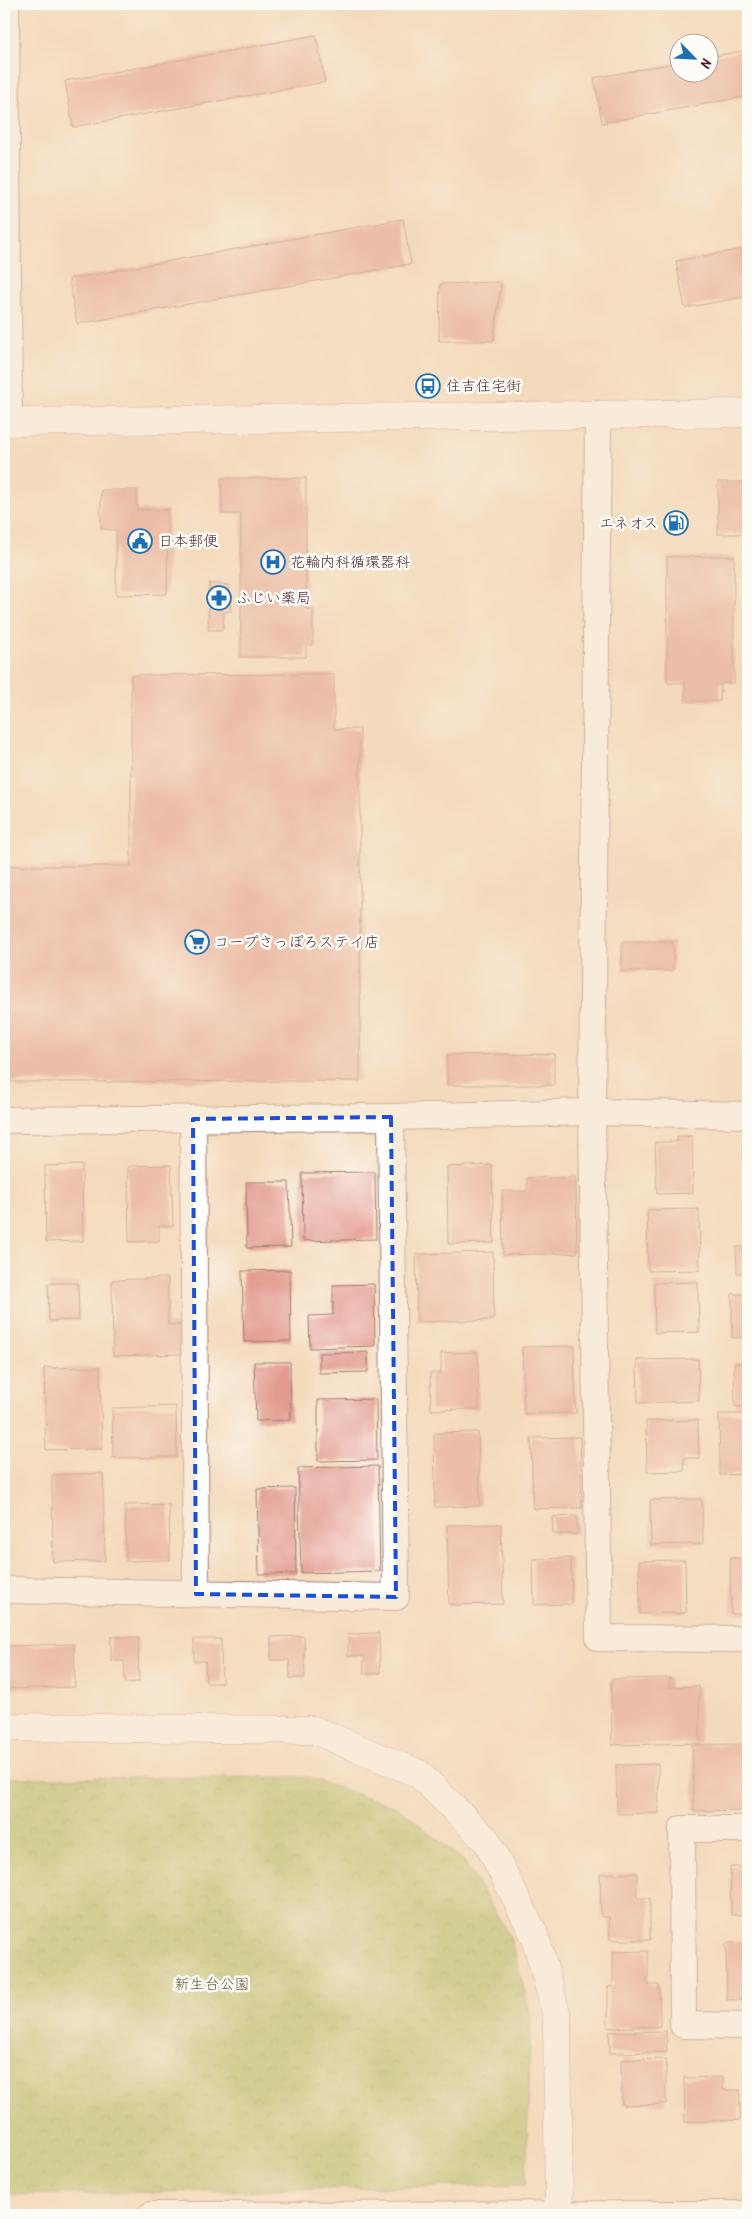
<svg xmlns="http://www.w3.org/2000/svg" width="752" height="2219" viewBox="0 0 752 2219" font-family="Kalam,'Klee One',sans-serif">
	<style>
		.park { fill: url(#park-crowns); stroke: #7a6e46 }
		.building { fill: #e39b90 }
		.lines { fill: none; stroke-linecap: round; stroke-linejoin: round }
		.street-casing { stroke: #9f7c74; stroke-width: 28 }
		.secondary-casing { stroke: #9f7c74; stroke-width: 29 }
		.street { stroke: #fff; stroke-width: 26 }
		.secondary { stroke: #fff; stroke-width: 28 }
		.marked { fill: none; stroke: #1d4ed8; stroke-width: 4; stroke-dasharray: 10 6; stroke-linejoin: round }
		.labels { text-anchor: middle; stroke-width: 5; stroke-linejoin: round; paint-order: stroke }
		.poi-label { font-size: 15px; fill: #4a1f2b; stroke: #fdfcf7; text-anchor: start }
		.park-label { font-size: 15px; fill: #6c573e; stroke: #fdfcf7 }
	</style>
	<defs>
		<pattern id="park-crowns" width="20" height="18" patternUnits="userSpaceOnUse" patternTransform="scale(1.25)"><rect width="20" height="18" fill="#aabe62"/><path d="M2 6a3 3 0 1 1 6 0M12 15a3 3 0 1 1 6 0" fill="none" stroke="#8c9a51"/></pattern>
	</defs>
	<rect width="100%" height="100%" fill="#fdfcf7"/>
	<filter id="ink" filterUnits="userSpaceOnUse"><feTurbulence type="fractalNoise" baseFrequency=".02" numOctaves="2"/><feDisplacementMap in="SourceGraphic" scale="10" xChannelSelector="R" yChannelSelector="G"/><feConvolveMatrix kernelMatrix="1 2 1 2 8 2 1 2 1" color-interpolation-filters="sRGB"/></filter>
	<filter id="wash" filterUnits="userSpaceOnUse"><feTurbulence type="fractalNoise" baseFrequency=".0096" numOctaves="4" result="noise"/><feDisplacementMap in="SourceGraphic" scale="20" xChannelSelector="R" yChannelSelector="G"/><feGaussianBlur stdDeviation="1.12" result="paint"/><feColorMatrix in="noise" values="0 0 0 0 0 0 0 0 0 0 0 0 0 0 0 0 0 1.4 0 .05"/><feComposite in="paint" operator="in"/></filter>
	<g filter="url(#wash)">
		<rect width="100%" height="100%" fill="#f4dabc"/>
		<path class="park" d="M307,1777L399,1808L464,1861L510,1937L531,2015L526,2185L4,2195V1778Z"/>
		<g id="blocks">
			<g class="building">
				<path d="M316,35L325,82L73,127L65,81Z"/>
				<path d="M748,50V96L602,123L594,78L680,62V72H710V57Z"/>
				<path d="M403,219L411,264L77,324L69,279Z"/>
				<path d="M748,248V296L685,308L676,261Z"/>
				<path d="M501,282L494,341H439L440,284Z"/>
				<path d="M221,478H306V609H313V645H306V657H241V514H222Z"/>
				<rect x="718" y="482" width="30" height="52"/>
				<path d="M101,490H137V510H168L167,594L116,595V530L101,529Z"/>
				<rect x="745" y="541" width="3" height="34"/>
				<path d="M734,556V683H721L720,701H685V683H667V557Z"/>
				<path d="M209,583L229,585L231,611L224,612L223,630H208Z"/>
				<path d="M334,674V729H360V1081L4,1082V866H131V675Z"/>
				<rect x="622" y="942" width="51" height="29"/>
				<path d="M554,1054V1085H447V1055Z"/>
				<path d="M677,1136H692L693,1193L657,1194L655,1142H677Z"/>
				<path d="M743,1138H748V1194H744Z"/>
				<path d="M82,1165L83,1241L46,1242L45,1166Z"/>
				<path d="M171,1165L173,1226H159V1241L129,1242L128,1166Z"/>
				<path d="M492,1165L494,1243L448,1244L447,1167Z"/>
				<path d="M375,1172L376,1239L303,1241L302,1173Z"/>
				<path d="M576,1177L577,1253L503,1255L502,1191H527V1178Z"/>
				<path d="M246,1182H289L291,1247L247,1248Z"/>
				<path d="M699,1209L700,1270L648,1271L647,1210Z"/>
				<path d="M736,1247H748V1273H737Z"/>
				<path d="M493,1252L494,1320L417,1322L416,1254Z"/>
				<path d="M290,1270L291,1341L244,1342L242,1271Z"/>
				<path d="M168,1278V1325H181L182,1354L113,1356L112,1280Z"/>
				<path d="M698,1282L699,1332L655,1333L654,1283Z"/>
				<path d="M48,1283H78L79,1320L49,1321Z"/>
				<path d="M374,1284L375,1346L310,1348L309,1316L333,1315V1285Z"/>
				<path d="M732,1294H748V1337L732,1338Z"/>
				<path d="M574,1346L576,1413L524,1414L522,1347Z"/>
				<path d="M368,1352V1372L319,1373V1353Z"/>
				<path d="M478,1352L479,1409L431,1410L430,1373H441V1353Z"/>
				<path d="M698,1359L699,1401L638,1403L637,1360Z"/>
				<path d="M254,1362H290L291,1420L256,1421Z"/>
				<path d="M734,1363H748V1406L735,1407Z"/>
				<path d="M100,1367L102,1449L46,1450L44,1368Z"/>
				<path d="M376,1399L377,1460L318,1461V1400Z"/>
				<path d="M176,1406L177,1457L113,1458L112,1408Z"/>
				<path d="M719,1414H748V1474L720,1475Z"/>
				<path d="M698,1420L699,1458H684V1471L647,1472L646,1421Z"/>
				<path d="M478,1432L480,1506L435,1507L434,1433Z"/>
				<path d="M580,1437L582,1508L533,1509L531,1438Z"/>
				<path d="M378,1466L380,1571L301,1573L298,1468Z"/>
				<path d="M103,1473L105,1561L53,1562L52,1475Z"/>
				<path d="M295,1488L296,1574H259L257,1489Z"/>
				<path d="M702,1499L703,1544L651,1545L650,1500Z"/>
				<path d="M169,1504L170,1560L126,1561L125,1505Z"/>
				<path d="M577,1516V1534H553L552,1517Z"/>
				<path d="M501,1524L503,1604L449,1605L447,1525Z"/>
				<path d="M571,1558L572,1604L534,1605L533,1559Z"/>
				<path d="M730,1558H748V1614H731Z"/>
				<path d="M685,1560L686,1613L640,1614L639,1561Z"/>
				<path d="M379,1633L380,1673L364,1674V1656H348V1634Z"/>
				<path d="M304,1636L305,1678H290L289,1660H271V1637Z"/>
				<path d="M111,1637H138L139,1682L125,1683L124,1661H111Z"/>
				<path d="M194,1639H221L222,1683H206L205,1661L194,1662Z"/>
				<path d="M74,1644L75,1687L4,1689V1646Z"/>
				<path d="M670,1678V1687L699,1686L700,1743L612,1745L611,1679Z"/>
				<path d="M746,1744L747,1810L694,1811L692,1745Z"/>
				<path d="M658,1764L659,1813L617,1814L616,1765Z"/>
				<path d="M730,1867H748V1914L731,1915Z"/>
				<path d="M637,1873V1898H650V1940H610L609,1917H601L600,1874Z"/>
				<path d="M726,1943H748V2000H727Z"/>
				<path d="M648,1951V1985H659L660,2026L608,2028V1987L613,1986V1952Z"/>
				<path d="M666,2031L667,2052L610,2053L609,2032Z"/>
				<path d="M666,2059V2104L622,2105L621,2060Z"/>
				<path d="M723,2077V2090H740V2120L685,2122L684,2078Z"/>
			</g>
		</g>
	</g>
	<g filter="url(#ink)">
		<use href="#blocks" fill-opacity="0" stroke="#9f7c74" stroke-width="1"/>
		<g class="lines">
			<g class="street-casing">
				<g id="street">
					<path d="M6,4L9,422"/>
					<path d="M598,414L592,1112L599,1638L748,1639"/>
					<path d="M193,1119L196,1594"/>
					<path d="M4,1120L391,1117L592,1112L748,1115"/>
					<path d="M4,1590L396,1597L391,1117"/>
					<path d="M748,1829H682L683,2025L748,2026"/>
					<path d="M151,2215L748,2214"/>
				</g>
			</g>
			<g class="secondary-casing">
				<g id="secondary">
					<path d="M4,422L748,413"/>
					<path d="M4,1727L314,1730L419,1774L487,1841L535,1936L557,2016L559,2215"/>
				</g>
			</g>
			<use href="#street" class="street"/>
			<use href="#secondary" class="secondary"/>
		</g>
	</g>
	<path d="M0 0H752V2219H0ZM391,1117L396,1597L196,1594L193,1119Z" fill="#f4dabc" fill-opacity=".55" fill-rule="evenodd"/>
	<path class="marked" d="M391,1117L396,1597L196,1594L193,1119Z"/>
	<defs>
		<g id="bus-ring" transform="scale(1.25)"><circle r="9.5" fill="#fdfcf7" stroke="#1f6fb2" stroke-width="1.5"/><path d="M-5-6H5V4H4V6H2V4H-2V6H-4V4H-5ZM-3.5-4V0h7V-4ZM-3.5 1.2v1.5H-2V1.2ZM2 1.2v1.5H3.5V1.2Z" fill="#1f6fb2"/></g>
		<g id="fuel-ring" transform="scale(1.25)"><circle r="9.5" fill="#fdfcf7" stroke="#1f6fb2" stroke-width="1.5"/><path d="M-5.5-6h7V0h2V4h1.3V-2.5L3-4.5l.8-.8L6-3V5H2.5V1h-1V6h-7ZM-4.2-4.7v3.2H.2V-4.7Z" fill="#1f6fb2"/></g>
		<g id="civic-ring" transform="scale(1.25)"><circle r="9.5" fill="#fdfcf7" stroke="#1f6fb2" stroke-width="1.5"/><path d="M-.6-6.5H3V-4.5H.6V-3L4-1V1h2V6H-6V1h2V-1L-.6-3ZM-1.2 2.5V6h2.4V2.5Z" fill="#1f6fb2"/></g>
		<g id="hospital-ring" transform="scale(1.25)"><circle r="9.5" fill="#fdfcf7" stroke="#1f6fb2" stroke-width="1.5"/><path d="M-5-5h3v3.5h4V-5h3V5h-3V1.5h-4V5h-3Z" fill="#1f6fb2"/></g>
		<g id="pharmacy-ring" transform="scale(1.25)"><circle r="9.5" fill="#fdfcf7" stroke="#1f6fb2" stroke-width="1.5"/><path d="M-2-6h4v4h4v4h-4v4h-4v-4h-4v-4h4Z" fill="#1f6fb2"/></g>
		<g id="supermarket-ring" transform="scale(1.25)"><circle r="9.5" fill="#fdfcf7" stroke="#1f6fb2" stroke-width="1.5"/><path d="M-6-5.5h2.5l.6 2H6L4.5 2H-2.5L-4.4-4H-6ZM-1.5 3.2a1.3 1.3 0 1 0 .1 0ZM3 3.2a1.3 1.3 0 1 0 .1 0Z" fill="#1f6fb2"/></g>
	</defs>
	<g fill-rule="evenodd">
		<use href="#bus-ring" x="428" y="386"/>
		<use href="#fuel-ring" x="676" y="523"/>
		<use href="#civic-ring" x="140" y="541"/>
		<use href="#hospital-ring" x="273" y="562"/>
		<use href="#pharmacy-ring" x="219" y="598"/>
		<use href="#supermarket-ring" x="197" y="942"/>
	</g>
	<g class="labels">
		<g class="poi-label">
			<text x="446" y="391">住吉住宅街</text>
			<text x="658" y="528" text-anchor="end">エネオス</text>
			<text x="158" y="546">日本郵便</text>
			<text x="290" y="567">花輪内科循環器科</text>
			<text x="236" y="603">ふじい薬局</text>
			<text x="214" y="947">コープさっぽろステイ店</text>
		</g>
		<g class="park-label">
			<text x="212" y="1989">新生台公園</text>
		</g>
	</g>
	<rect width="752" height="2219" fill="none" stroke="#fdfcf7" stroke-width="20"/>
	<g transform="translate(694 58) rotate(114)"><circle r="24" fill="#fdfcf7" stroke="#b5a4a5"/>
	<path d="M0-4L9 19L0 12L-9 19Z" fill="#1f6fb2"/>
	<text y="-8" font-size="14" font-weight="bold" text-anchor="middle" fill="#4a1f2b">N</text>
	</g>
</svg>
